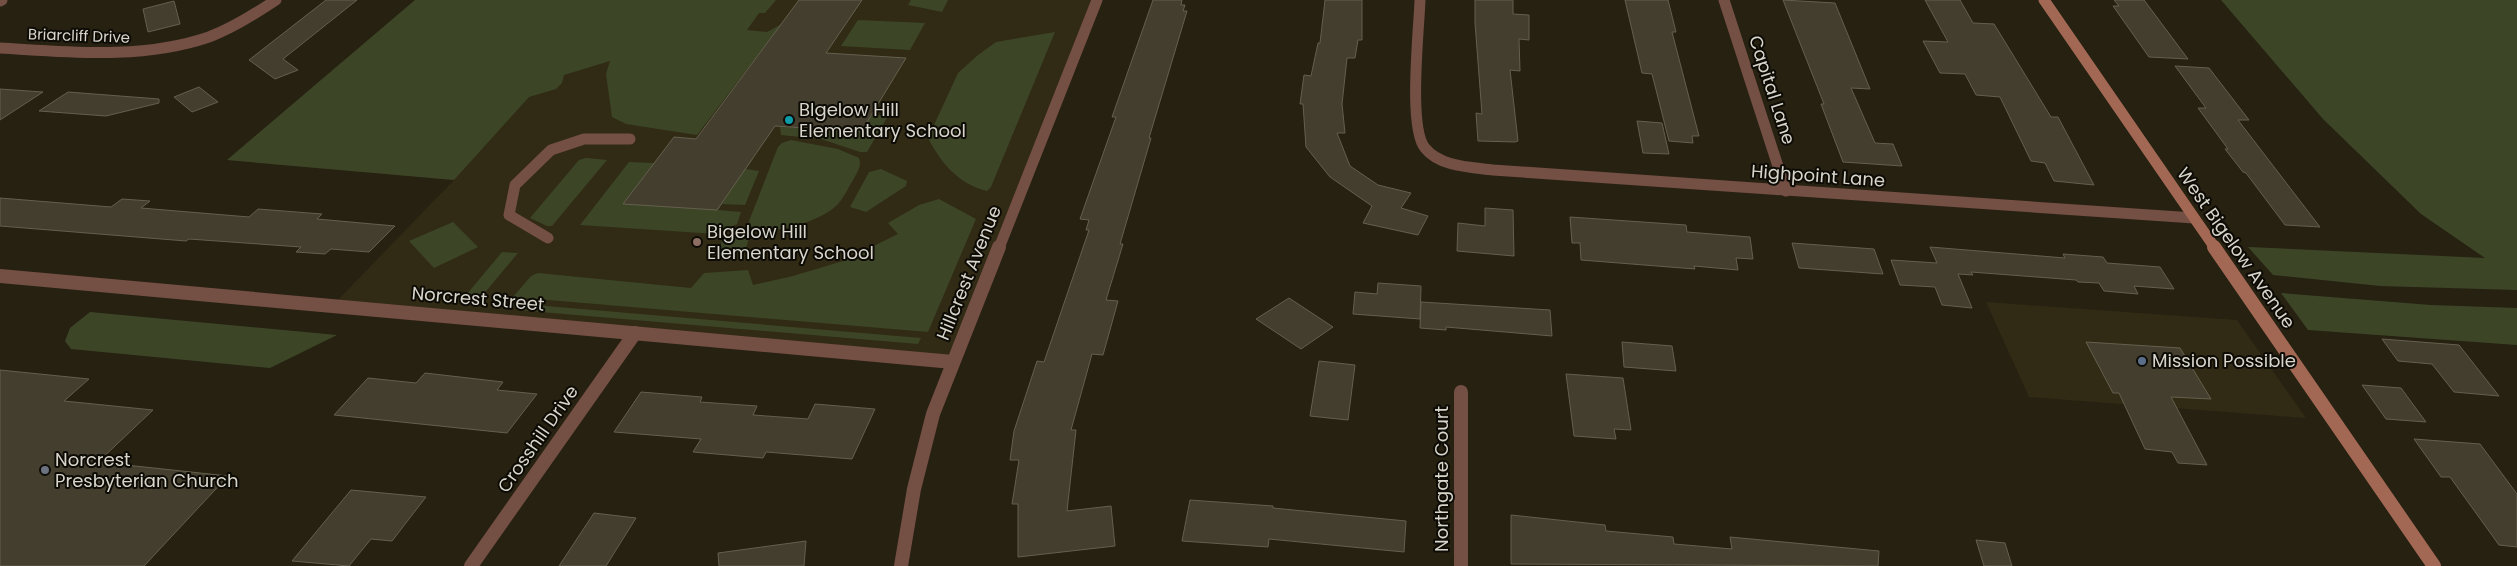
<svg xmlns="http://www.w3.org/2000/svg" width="2517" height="566" viewBox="0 0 2517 566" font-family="Poppins,sans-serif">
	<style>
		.built { fill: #312a14 }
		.green { fill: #3c4627 }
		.building { fill: #443e2e; stroke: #655f4e }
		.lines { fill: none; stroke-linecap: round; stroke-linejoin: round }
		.service { stroke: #744f43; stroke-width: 11 }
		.minor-far1 { stroke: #744f43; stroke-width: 11 }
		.minor { stroke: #744f43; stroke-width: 14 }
		.secondary-far1 { stroke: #a26854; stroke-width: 11 }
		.secondary { stroke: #a26854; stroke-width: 14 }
		.culture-dot { fill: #0f9aa8; stroke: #0d0b05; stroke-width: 2 }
		.education-dot { fill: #8d6e63; stroke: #0d0b05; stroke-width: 2 }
		.service-dot { fill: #5c6f8a; stroke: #0d0b05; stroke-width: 2 }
		.worship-dot { fill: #6b7280; stroke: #0d0b05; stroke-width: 2 }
		.labels { text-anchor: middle; stroke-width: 4; stroke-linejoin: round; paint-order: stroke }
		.far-street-label { font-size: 15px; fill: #d8d5cb; stroke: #0d0b05 }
		.street-label { font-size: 18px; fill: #d8d5cb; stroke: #0d0b05 }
		.poi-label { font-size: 18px; fill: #d8d5cb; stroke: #0d0b05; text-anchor: start }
	</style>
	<rect width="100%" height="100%" fill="#272112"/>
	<g class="built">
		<path d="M415,0H1097L953,362L333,305L454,180L227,160Z"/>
		<path d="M1986,302L2237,320L2306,418L2029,397Z"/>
	</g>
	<g class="green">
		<path d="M415,0H776L765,13H759L747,30L767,32L780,25L807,26L774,34L697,135L626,124L612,117L606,74L610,61L564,75L562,83L556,89L529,97L454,180L227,160Z"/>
		<path d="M911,0H948L942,12L908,5Z"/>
		<path d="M2221,0H2517V290L2380,286L2273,275L2248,247L2485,258L2421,214L2323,119Z"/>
		<path d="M858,20L925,23L910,50L841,46Z"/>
		<path d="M1055,32L991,187L987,191C958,184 941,163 928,138L958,73L978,55L996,42Z"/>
		<path d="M872,114L888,116L867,152H860L821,139L781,135L780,127L861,132Z"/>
		<path d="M791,140L838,149L859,158C862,166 857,173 853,180C848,188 843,200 836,206C820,221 772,237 752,228L749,221L778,147L782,143Z"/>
		<path d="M663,152L753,159L746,169L759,171L745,205L722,204L718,210L741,212L737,224L716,234L580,225L629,162L654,163Z"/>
		<path d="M586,158L607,160L552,226H547L530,218L579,160Z"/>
		<path d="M881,169L907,181L906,186L866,212L850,207L869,172Z"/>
		<path d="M939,199L976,219L928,332L513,297L531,276L538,273L691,288L704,273L748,270L753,285L793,276L843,261L898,234L888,223L919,205Z"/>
		<path d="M453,222L478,247L434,268L409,241Z"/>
		<path d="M739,233L745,234L749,238L745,252L719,253L722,239Z"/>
		<path d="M502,252L518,253L483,295L467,294Z"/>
		<path d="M2281,293L2431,305L2517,308V345L2308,330Z"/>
		<path d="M511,303L921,338L918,344L517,310Z"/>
		<path d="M90,312L337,335L270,368L71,349L65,341L70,328Z"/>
	</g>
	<g class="building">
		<path d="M326,0H357L283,59L298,70L275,79L249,60Z"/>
		<path d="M799,0H862L826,53L906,58L861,132L775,126L717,210L623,204L674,137L696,139Z"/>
		<path d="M1153,0H1182L1181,5H1185L1183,11H1187L1149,138H1151L1120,244H1123L1106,300L1118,301L1103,355L1092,354L1071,430H1076L1067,511L1111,506L1115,546L1018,557V504H1012L1019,460H1010L1014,431L1037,361L1044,362L1089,230H1086L1089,220L1080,219L1116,117H1112Z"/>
		<path d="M1325,0H1362V40H1358L1355,58H1347L1342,104L1345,133H1337L1350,166L1378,185L1411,193L1401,208L1428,216L1418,235L1363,223L1372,206L1330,177L1306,147L1303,104H1300L1304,75L1311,76L1318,43H1320Z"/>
		<path d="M1475,0H1513V14L1529,15V40L1519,39L1520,71L1510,70L1518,141L1515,142L1478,141L1476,113L1482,114L1475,23Z"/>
		<path d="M1625,0H1668L1676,32H1672L1699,136H1692L1693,143L1669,141L1652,74L1642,73Z"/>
		<path d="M1783,0L1835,3L1870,89L1851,88L1875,143L1893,144L1902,166L1843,162L1821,104H1824Z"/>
		<path d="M1925,0H1960L1973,23L1994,24L2051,117H2058L2094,185L2054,181L2045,163L2031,161L2000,97L1976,95L1965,74L1940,73L1923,41L1948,42Z"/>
		<path d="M2114,0H2144L2188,59L2149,57L2113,6H2119Z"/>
		<path d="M174,1L180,24L148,32L143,9Z"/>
		<path d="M2175,66L2209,68L2249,120H2238L2320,227L2285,225L2246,173L2243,172L2225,149H2228L2198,108H2206Z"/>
		<path d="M199,87L218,102L192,112L174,97Z"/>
		<path d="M0,89L43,92L0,120Z"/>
		<path d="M68,92L159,99V103L106,116L39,111Z"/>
		<path d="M1637,121L1662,123L1669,154L1643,153Z"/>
		<path d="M0,198L111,207L122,199L150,201L141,208L249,217L258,209L322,214L317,219L395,226L369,252L331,249L325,254L296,252L301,247L189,239L186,241L0,226Z"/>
		<path d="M1485,208L1513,210L1514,256L1457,251L1458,223L1485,226Z"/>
		<path d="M1570,217L1686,225L1687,232L1750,237L1753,259L1736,258L1738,270L1694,266L1695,269L1581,260L1580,243H1572Z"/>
		<path d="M1792,243L1874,249L1883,274L1799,268Z"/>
		<path d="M1930,247L2065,258L2063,254L2103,257L2107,263L2160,267L2174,289L2134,286L2138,294L2104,291L2099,283L2078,282L2076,280L1971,272L1973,275L1958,274L1972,308L1942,305L1935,287L1900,285L1891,260L1937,263Z"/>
		<path d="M1378,283L1421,286L1420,319L1353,314L1355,292L1377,294Z"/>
		<path d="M1289,298L1333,327L1301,349L1256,319Z"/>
		<path d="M1421,302L1550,310L1552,336L1446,327V330L1420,328Z"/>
		<path d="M2382,339L2459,345L2499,396L2454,392L2432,364L2398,361Z"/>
		<path d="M1622,342L1672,346L1676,371L1624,367Z"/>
		<path d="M2086,342L2180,348L2211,399L2171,397L2207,465L2178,463L2172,452L2145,449L2119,393H2113Z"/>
		<path d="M1319,361L1355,365L1348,420L1310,416Z"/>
		<path d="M0,370L89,379L64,401L153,410L98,462L228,476L144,566H0Z"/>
		<path d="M425,373L503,382L497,390L537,394L507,433L334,415L368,378L416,383Z"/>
		<path d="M1566,374L1623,378L1631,430L1614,429L1616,439L1574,436Z"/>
		<path d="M2362,385L2401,388L2426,422L2386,419Z"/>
		<path d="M641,392L702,397L700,402L757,406L753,415L808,419L815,404L875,409L852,459L766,452L763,458L693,452L701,439L614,432Z"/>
		<path d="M2414,439L2480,444L2517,494V547L2499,545L2450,477H2441Z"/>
		<path d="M351,490L426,497L392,541L371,539L349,566L292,561Z"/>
		<path d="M1190,500L1273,506V508L1406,521L1404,552L1269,539L1268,547L1182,541Z"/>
		<path d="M594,513L636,518L606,566H559Z"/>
		<path d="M1511,515L1605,525L1606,531L1673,537L1674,544L1732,549L1730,537L1879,551L1878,566L1511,564Z"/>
		<path d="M1976,540L2005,543L2012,566H1984Z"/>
		<path d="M806,541L804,566H719L718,553Z"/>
	</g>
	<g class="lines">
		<path class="service" d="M548,238L509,215L515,185L551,150L584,139H630"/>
		<g class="minor-far1">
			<path d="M1420,0C1419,30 1408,128 1425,148C1440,167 1471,167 1493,170L2194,218"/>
			<path d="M1724,0L1786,191"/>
			<path d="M0,1L2,0"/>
			<path d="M0,48C70,52 141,60 209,37C233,28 255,14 276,0"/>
			<path d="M999,248L1097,0"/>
		</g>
		<g class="minor">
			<path d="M0,276L953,362"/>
			<path d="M1461,392V566"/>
			<path d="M471,566L635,333"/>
			<path d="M901,566L914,489L933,414L999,247"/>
		</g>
		<path class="secondary-far1" d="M2044,0L2215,248"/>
		<path class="secondary" d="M2214,247L2434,566"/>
	</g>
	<circle class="culture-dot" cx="789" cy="120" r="5"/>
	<circle class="education-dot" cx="697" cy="242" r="5"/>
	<circle class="service-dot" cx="2142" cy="361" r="5"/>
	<circle class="worship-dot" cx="45" cy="470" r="5"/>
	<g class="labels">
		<g class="far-street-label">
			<text transform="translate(79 36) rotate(2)" y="5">Briarcliff Drive</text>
		</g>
		<g class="street-label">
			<text transform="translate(1772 90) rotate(72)" y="6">Capital Lane</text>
			<text transform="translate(1818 176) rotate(4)" y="6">Highpoint Lane</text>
			<text transform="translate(2236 248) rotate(55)" y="6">West Bigelow Avenue</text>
			<text transform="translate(969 273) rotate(-68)" y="6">Hillcrest Avenue</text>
			<text transform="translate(478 299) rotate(5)" y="6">Norcrest Street</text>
			<text transform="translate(538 439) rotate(-55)" y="6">Crosshill Drive</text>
			<text transform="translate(1442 479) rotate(-90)" y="6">Northgate Court</text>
		</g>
		<g class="poi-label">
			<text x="799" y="116">BIgelow Hill<tspan x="799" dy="21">Elementary School</tspan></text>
			<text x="707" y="238">Bigelow Hill<tspan x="707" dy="21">Elementary School</tspan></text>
			<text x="2152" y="367">Mission Possible</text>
			<text x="55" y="466">Norcrest<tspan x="55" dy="21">Presbyterian Church</tspan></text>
		</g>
	</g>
</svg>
